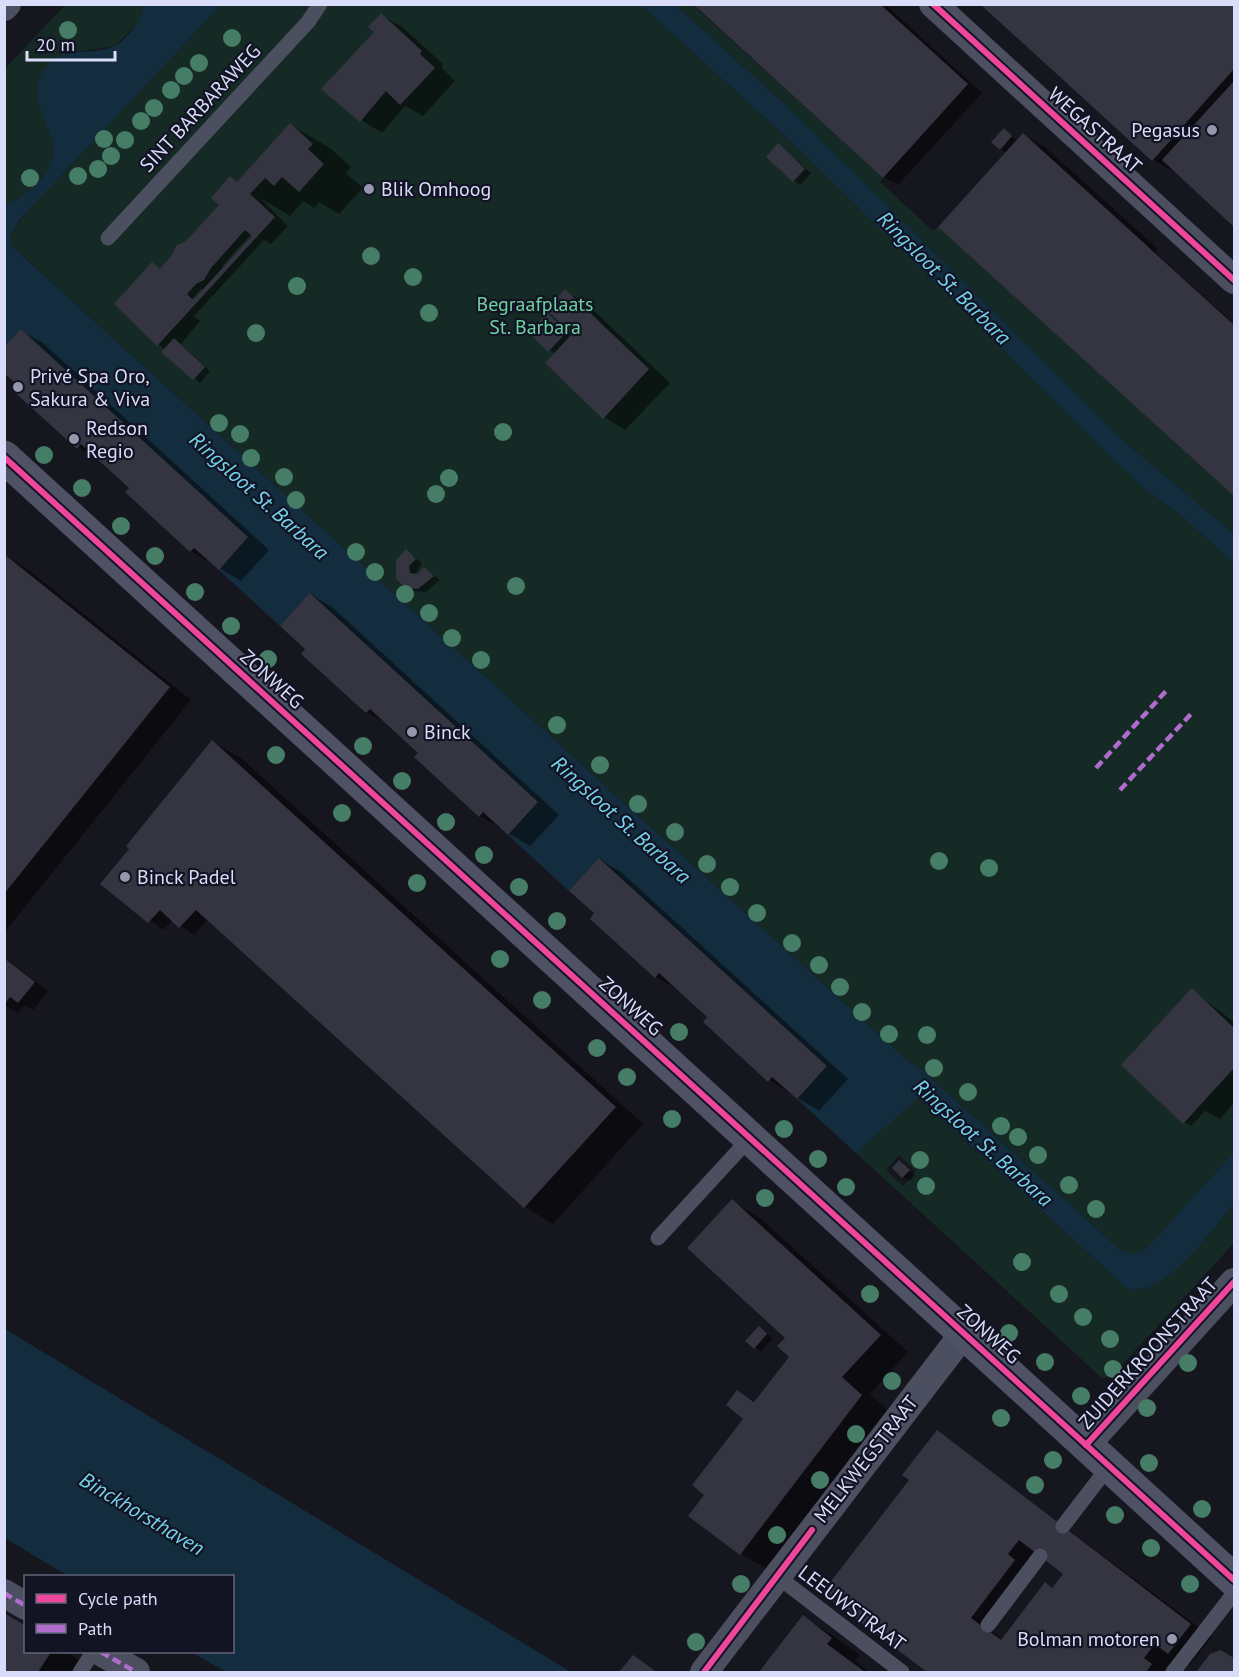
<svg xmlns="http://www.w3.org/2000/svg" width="1239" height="1677" viewBox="0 0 1239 1677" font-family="'PT Sans',sans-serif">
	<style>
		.green { fill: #152a25; fill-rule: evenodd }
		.water { fill: #132d3f }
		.shadow { fill: #0007; fill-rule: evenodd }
		.building { fill: #343541; fill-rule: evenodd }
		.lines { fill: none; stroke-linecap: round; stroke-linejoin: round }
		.lane { stroke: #4c4f5f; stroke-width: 15 }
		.street { stroke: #4c4f5f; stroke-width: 28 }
		.secondary { stroke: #4f5265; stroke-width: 33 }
		.quiet { stroke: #b06ccc; stroke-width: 4.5; stroke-dasharray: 9 4.5; stroke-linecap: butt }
		.cycleway-casing { stroke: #121323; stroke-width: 10 }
		.cycleway { stroke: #ed469a; stroke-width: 6 }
		.tree { fill: #467d66 }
		.poi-dot { fill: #9597ad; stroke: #121323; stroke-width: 2 }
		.labels { text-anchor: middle; stroke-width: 4.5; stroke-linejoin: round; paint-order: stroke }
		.street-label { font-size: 20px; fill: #d9ddfa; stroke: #121323 }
		.poi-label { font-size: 20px; fill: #d9ddfa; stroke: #121323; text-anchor: start }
		.park-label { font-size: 20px; fill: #6ed2a0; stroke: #121323 }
		.water-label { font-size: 21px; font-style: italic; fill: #74d3ed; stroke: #121323 }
	</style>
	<rect width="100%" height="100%" fill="#16161f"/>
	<g class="green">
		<path d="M65,5H143L141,17L137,24L115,46L77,52L43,72C32,106 44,112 52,139C61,170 28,195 5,206L4,70Z"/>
		<path d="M221,5H641L798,148L1145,490L1178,513L1234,563V1152L1146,1249L1133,1255L1119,1249L921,1069L909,1062L9,243L10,236L26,212Z"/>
		<path d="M675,5H693L883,178L880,182L933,231L938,227L1234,496V534L1119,437L786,105Z"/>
		<path d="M917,1098L1128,1289C1166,1297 1211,1231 1234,1204V1243L1111,1377L1102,1378L856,1153ZM899,1155L916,1171L903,1186L886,1170Z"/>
	</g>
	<g class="water">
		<path d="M143,5H221L21,218L9,238L13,247L909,1062L921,1069L1119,1249L1133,1255L1146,1249L1234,1152V1204C1211,1231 1166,1297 1128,1289L918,1098L856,1153L797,1099L827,1066L600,858L569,891L508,835L538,802L311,593L280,626L219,570L248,537L21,329L5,347V206C28,195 60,170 52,141C46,117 28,97 44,70C59,45 89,56 112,47C120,45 127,36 133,29C139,21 143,15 143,5Z"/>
		<path d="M641,5H675L786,105L1119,437L1234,534V563L1178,513L1145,490L798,148Z"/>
		<path d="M5,1329L571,1672H226L191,1652H232V1576H68L5,1538Z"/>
	</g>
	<g class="shadow">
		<path d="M695,4H885L982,93L898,185L884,177Z"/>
		<path d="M982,4H1234V226L1181,176L1152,159Z"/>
		<path d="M381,15L402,27L443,64L441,67L455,81L423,116L405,106L382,133L361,120Z"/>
		<path d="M291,125L330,148L351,167L346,173L363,188L339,214L319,202L314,208L303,201L290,216L260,198L288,226L271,244L264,240L194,316L200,321L181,344L210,371L200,383L116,304L152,264L161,270L194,243L222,204L231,178L238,183ZM253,232L260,239L254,236L223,269V265ZM201,289L204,291L191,304L189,302Z"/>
		<path d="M1004,130L1018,141L1023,135L1045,147L1158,249L1155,252L1234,324V494L1053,330L1007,153L1000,149Z"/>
		<path d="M778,145L811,173L800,185L794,181Z"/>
		<path d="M565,291L586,303L670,383L625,430L604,417L555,354L531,333L548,315L572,336L574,334Z"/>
		<path d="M21,331L43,343L269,550L241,581L191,551L131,488L99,460L78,447L18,384Z"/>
		<path d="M406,551L422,563L414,576L424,568L440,580L426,592L414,591L406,586Z"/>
		<path d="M5,555L26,568L191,700L4,933Z"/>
		<path d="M311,595L332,607L559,815L530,846L480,816L420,753L388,724L367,712L307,649Z"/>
		<path d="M213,742L241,758L643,1124L553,1224L525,1207L209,918L194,935L173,920L163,930L102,884Z"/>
		<path d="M600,860L621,872L848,1079L819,1111L769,1080L710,1017L677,989L656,977L596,913Z"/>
		<path d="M4,957L48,991L33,1010L24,1005L18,1013L4,1005Z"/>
		<path d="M1192,990L1234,1022V1103L1220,1119L1205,1111L1191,1126L1184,1122Z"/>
		<path d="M899,1162L915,1175L910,1181L903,1177Z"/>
		<path d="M732,1201L760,1218L908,1352L870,1394L890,1412L769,1570L741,1554L690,1515L707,1494L745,1418L737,1392L756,1402L791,1357L787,1337Z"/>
		<path d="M759,1328L773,1338L761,1351L754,1347Z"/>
		<path d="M937,1432L1212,1637L1190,1665L1176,1657L1165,1671L1167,1672H930L824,1592L911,1480ZM1039,1553L1066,1573L1054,1589L1046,1584L1003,1640L992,1631Z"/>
		<path d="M4,1614L26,1652H66L83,1662L76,1672H4Z"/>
		<path d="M803,1617L831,1634L860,1655L855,1661L869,1672H761Z"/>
		<path d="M1226,1653L1234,1658V1672H1198L1211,1655Z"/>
		<path d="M633,1657L640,1660L656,1672H621Z"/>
	</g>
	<g class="building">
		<path d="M693,4L881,5L968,84L883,178Z"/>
		<path d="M980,4H1234V69L1152,161Z"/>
		<path d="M381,13L422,51L420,54L435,68L400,105L386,91L360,122L321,89L374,32L368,27Z"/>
		<path d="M1234,81V227L1162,160Z"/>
		<path d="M290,123L313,144L308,149L324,164L299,192L282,177L274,186L265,178L250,194L275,217L157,346L114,304L152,262L160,269L171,256L177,245L186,241L219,205L211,198L230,176L237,182ZM245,230L252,236L193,300L187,294L196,284L204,280L211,268Z"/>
		<path d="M1004,128L1012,136L1000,150L991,142Z"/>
		<path d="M1023,133L1234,325V496L938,227Z"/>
		<path d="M778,143L805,169L793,182L766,157Z"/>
		<path d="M565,289L649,369L603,419L545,363L572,334L546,309Z"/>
		<path d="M547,313L567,332L548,352L529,333Z"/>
		<path d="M21,329L248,537L219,570L194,548L190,552L125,492L129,488L104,465L81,444L77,449L11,389L16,384L4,373V347Z"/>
		<path d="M174,338L205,367L193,380L161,352Z"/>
		<path d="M406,549L416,559L409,566L410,573L417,574L424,567L434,576L418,589L406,588L396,579V560Z"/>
		<path d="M4,554L170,687L4,894Z"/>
		<path d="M310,593L538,802L508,835L483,812L479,817L414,757L418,753L370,709L366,713L301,654L305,649L280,626Z"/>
		<path d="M212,740L616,1107L524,1208L196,910L179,928L160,910L148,923L100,884L129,849L126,846Z"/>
		<path d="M599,858L827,1066L797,1099L772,1077L768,1082L703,1022L707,1017L684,996L659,973L655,978L590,919L594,913L569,891Z"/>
		<path d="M4,958L35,982L18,1003L10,997L4,1005Z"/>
		<path d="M1192,988L1234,1028V1068L1183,1124L1121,1065Z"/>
		<path d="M899,1160L910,1170L902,1178L892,1168Z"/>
		<path d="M732,1199L881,1335L842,1377L862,1395L740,1555L688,1516L704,1495L692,1485L743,1419L726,1405L737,1390L754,1402L789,1357L777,1346L785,1338L687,1248Z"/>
		<path d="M759,1326L767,1334L754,1349L745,1341Z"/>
		<path d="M937,1430L1191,1624L1168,1654L1155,1644L1144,1658L1152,1664L1146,1672H927L822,1593L909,1480L902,1475ZM1019,1540L1063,1574L1052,1588L1045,1582L1001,1640L971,1618L1015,1560L1008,1554Z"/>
		<path d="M4,1613L26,1626V1652H51L38,1672H4Z"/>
		<path d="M803,1615L832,1638L827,1644L865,1672H759Z"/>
		<path d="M1221,1650L1234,1658V1672H1196L1210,1654Z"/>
		<path d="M633,1655L654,1670L652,1672H619Z"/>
	</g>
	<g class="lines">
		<g class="lane">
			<path d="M108,238L308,22L320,4"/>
			<path d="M658,1238L750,1138"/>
			<path d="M1063,1526L1109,1466"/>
			<path d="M777,1576L902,1672"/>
			<path d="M988,1625L1040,1556"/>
			<path d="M80,1672L93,1652"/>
			<path d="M1173,1672L1234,1593"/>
		</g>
		<g class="street">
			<path d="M933,4L1234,280"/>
			<path d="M4,7L7,4"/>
			<path d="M1086,1445L1234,1282"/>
			<path d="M4,1593L26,1606"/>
			<path d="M101,1652L136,1672"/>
			<path d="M704,1672L964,1333"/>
		</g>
		<path class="secondary" d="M4,457L1234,1580"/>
		<g class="quiet">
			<path d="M1096,768L1166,691"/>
			<path d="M1120,790L1191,714"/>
			<path d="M4,1593L26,1606"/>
			<path d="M101,1652L136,1672"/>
		</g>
		<g class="cycleway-casing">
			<g id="cycleway">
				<path d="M933,4L1234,280"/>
				<path d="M4,457L1234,1580"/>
				<path d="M1086,1445L1234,1282"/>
				<path d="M704,1672L812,1530"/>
			</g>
		</g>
		<use href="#cycleway" class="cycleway"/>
	</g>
	<g class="tree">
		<circle cx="68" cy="30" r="9"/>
		<circle cx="232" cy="38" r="9"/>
		<circle cx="199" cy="63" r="9"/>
		<circle cx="184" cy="76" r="9"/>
		<circle cx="171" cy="90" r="9"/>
		<circle cx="154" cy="108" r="9"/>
		<circle cx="141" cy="121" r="9"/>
		<circle cx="104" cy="139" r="9"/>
		<circle cx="125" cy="140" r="9"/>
		<circle cx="111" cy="156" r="9"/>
		<circle cx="98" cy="169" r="9"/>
		<circle cx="78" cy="176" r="9"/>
		<circle cx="30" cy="178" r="9"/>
		<circle cx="371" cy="256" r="9"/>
		<circle cx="413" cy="277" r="9"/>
		<circle cx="297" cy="286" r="9"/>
		<circle cx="429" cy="313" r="9"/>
		<circle cx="256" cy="333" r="9"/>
		<circle cx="219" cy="423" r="9"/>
		<circle cx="503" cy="432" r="9"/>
		<circle cx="240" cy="434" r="9"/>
		<circle cx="44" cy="455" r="9"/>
		<circle cx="251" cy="458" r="9"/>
		<circle cx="284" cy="477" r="9"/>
		<circle cx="449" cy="478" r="9"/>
		<circle cx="82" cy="488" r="9"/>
		<circle cx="436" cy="494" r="9"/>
		<circle cx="296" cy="500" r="9"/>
		<circle cx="121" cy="526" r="9"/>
		<circle cx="356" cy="552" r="9"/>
		<circle cx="155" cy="556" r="9"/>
		<circle cx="375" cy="572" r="9"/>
		<circle cx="516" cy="586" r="9"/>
		<circle cx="195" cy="592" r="9"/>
		<circle cx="405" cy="594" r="9"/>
		<circle cx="429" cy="613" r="9"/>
		<circle cx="231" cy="626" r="9"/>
		<circle cx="452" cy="638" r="9"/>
		<circle cx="268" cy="659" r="9"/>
		<circle cx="481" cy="660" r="9"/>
		<circle cx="557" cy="725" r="9"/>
		<circle cx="363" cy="746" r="9"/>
		<circle cx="276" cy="755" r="9"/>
		<circle cx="600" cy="765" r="9"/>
		<circle cx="402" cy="781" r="9"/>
		<circle cx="638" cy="804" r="9"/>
		<circle cx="342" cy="813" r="9"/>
		<circle cx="446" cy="822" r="9"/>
		<circle cx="675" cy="832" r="9"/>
		<circle cx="484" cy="855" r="9"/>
		<circle cx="939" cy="861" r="9"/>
		<circle cx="707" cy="864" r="9"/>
		<circle cx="989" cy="868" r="9"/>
		<circle cx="417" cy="883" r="9"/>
		<circle cx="519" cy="887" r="9"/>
		<circle cx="730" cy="887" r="9"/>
		<circle cx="757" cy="913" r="9"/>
		<circle cx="557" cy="921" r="9"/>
		<circle cx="792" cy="943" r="9"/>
		<circle cx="500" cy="959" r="9"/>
		<circle cx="819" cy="965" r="9"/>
		<circle cx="840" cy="987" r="9"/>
		<circle cx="542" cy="1000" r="9"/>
		<circle cx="862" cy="1012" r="9"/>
		<circle cx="679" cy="1032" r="9"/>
		<circle cx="889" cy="1034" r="9"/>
		<circle cx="927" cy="1035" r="9"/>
		<circle cx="597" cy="1048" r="9"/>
		<circle cx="934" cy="1068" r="9"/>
		<circle cx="627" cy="1077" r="9"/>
		<circle cx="968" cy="1092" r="9"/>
		<circle cx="672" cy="1119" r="9"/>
		<circle cx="1001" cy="1126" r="9"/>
		<circle cx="784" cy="1129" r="9"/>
		<circle cx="1018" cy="1137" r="9"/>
		<circle cx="1038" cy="1155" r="9"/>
		<circle cx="818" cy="1159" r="9"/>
		<circle cx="920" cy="1160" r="9"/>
		<circle cx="1069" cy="1185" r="9"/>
		<circle cx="926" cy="1186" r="9"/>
		<circle cx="846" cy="1187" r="9"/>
		<circle cx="765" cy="1198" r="9"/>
		<circle cx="1096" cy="1209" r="9"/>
		<circle cx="1022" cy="1262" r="9"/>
		<circle cx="870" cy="1294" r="9"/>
		<circle cx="1059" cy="1294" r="9"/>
		<circle cx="1083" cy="1317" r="9"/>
		<circle cx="1009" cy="1333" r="9"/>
		<circle cx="1110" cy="1339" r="9"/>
		<circle cx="1045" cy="1362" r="9"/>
		<circle cx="1188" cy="1363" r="9"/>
		<circle cx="1113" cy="1369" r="9"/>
		<circle cx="892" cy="1381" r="9"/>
		<circle cx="1081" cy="1396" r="9"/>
		<circle cx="1147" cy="1408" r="9"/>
		<circle cx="1001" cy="1418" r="9"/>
		<circle cx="856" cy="1434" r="9"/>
		<circle cx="1053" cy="1460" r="9"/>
		<circle cx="1149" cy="1463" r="9"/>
		<circle cx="820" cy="1480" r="9"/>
		<circle cx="1035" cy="1485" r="9"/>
		<circle cx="1202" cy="1509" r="9"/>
		<circle cx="1115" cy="1515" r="9"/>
		<circle cx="777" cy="1535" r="9"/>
		<circle cx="1151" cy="1548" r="9"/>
		<circle cx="741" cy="1584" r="9"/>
		<circle cx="1190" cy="1584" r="9"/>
		<circle cx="696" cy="1642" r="9"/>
	</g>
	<g class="poi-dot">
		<circle cx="1212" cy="130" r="6"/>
		<circle cx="369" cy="189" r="6"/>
		<circle cx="18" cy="387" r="6"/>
		<circle cx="74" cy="439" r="6"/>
		<circle cx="412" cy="732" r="6"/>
		<circle cx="125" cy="877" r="6"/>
		<circle cx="1172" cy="1639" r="6"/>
	</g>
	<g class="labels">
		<g class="street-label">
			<text transform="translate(200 108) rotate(-47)" y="7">SINT BARBARAWEG</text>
			<text transform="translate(1095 130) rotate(42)" y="7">WEGASTRAAT</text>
			<text transform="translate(272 679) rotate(42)" y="7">ZONWEG</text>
			<text transform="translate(631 1006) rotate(42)" y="7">ZONWEG</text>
			<text transform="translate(989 1334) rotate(42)" y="7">ZONWEG</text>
			<text transform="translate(1148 1353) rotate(-48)" y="7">ZUIDERKROONSTRAAT</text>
			<text transform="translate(866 1459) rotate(-52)" y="7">MELKWEGSTRAAT</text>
			<text transform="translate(852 1608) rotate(37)" y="7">LEEUWSTRAAT</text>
		</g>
		<g class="poi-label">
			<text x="1200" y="137" text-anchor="end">Pegasus</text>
			<text x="381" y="196">Blik Omhoog</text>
			<text x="30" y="383">Privé Spa Oro,<tspan x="30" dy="23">Sakura &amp; Viva</tspan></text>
			<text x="86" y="435">Redson<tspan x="86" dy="23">Regio</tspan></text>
			<text x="424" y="739">Binck</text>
			<text x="137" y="884">Binck Padel</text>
			<text x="1160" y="1646" text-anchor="end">Bolman motoren</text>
		</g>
		<g class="park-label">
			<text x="535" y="311">Begraafplaats<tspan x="535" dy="23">St. Barbara</tspan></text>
		</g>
		<g class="water-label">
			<text transform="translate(944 278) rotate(45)" y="7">Ringsloot St. Barbara</text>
			<text transform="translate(259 496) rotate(42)" y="7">Ringsloot St. Barbara</text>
			<text transform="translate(621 820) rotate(42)" y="7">Ringsloot St. Barbara</text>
			<text transform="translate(983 1143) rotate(42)" y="7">Ringsloot St. Barbara</text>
			<text transform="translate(142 1514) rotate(31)" y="7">Binckhorsthaven</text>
		</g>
	</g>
	<rect width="1239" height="1677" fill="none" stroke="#d9ddfa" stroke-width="12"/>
	<rect x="24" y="1575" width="210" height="78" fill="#121323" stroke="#626479" stroke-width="1.5"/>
	<rect x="36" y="1594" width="30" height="9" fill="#ed469a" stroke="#626479" stroke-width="1.5"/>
	<text x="78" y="1605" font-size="18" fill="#d9ddfa">Cycle path</text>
	<rect x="36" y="1624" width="30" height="9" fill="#b06ccc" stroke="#626479" stroke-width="1.5"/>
	<text x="78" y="1635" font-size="18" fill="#d9ddfa">Path</text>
	<path d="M27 51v9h88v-9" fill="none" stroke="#d9ddfa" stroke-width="3"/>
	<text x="36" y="51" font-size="18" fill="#d9ddfa" stroke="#121323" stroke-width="4.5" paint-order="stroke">20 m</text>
</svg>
